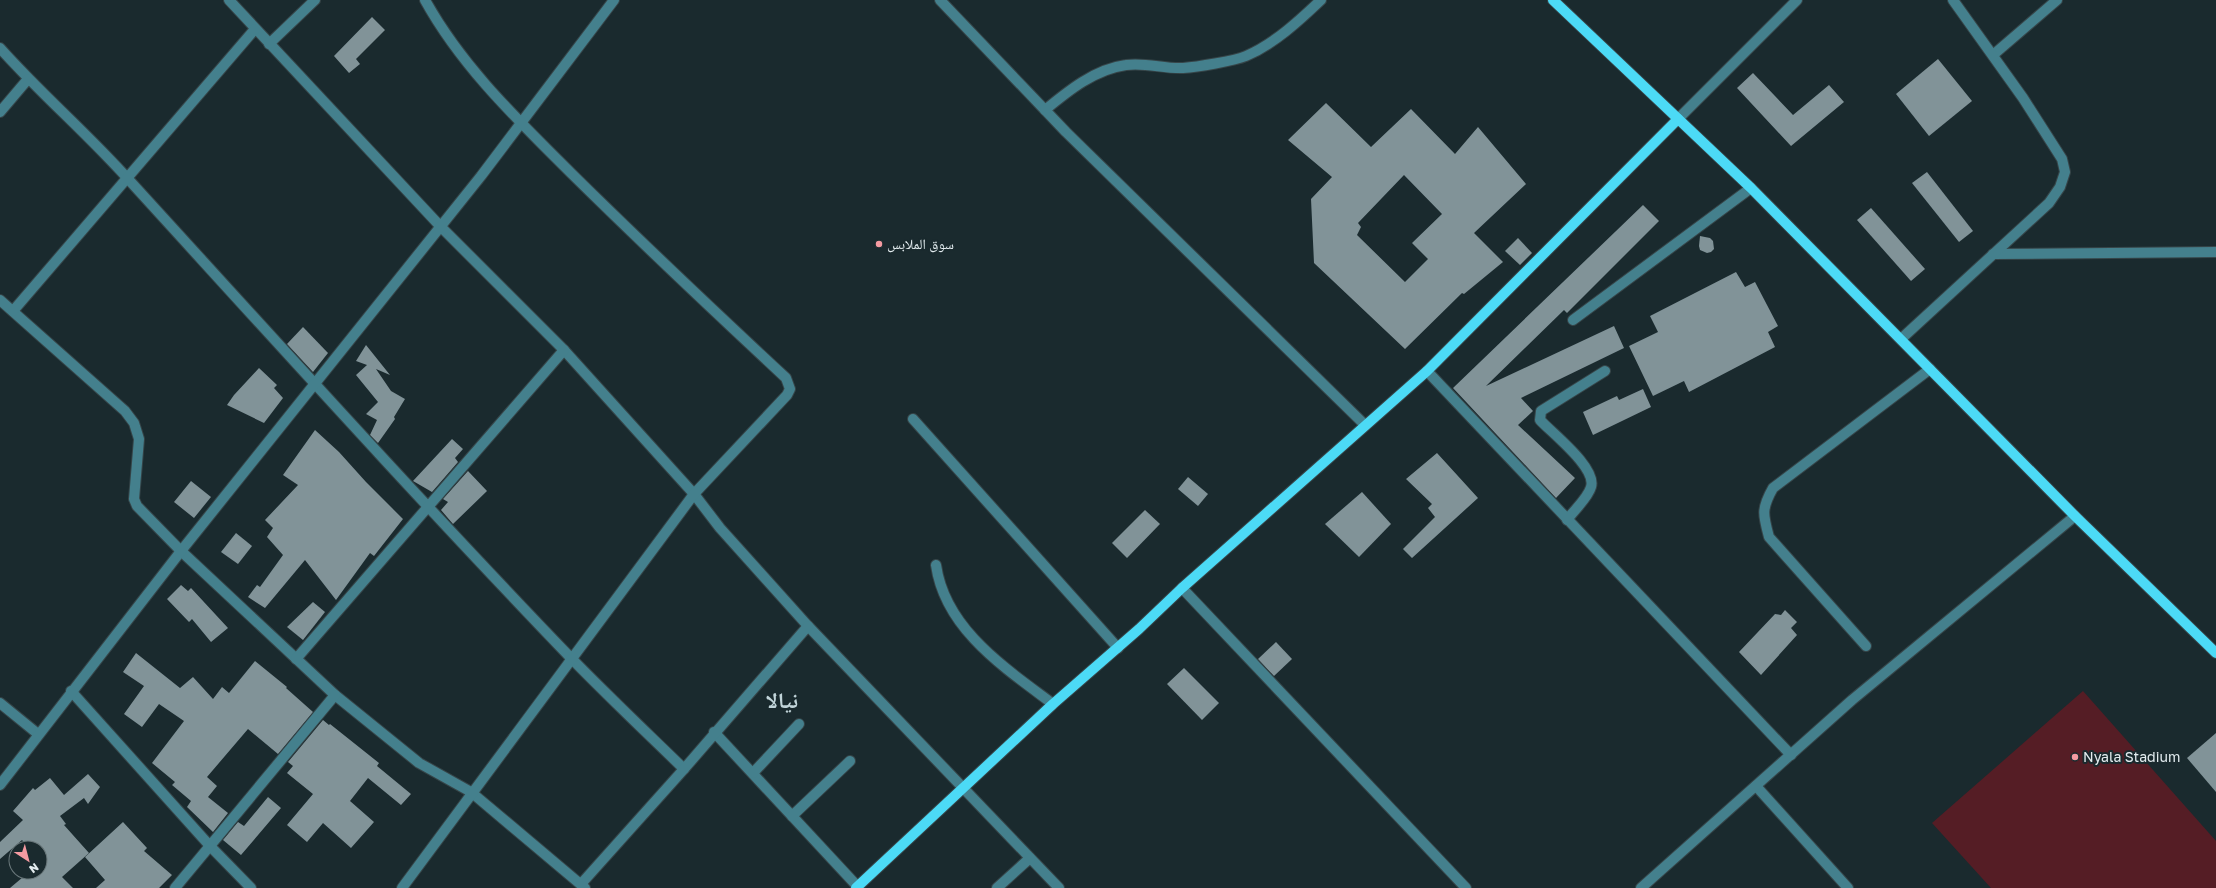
<svg xmlns="http://www.w3.org/2000/svg" width="2216" height="888" viewBox="0 0 2216 888" font-family="'Golos Text','Noto Naskh Arabic',sans-serif">
	<style>
		.green { fill: #551d25 }
		.building { fill: #819398; fill-rule: evenodd }
		.lines { fill: none; stroke-linecap: round; stroke-linejoin: round }
		.minor-casing { stroke: #364549; stroke-width: 12 }
		.major-casing { stroke: #364549; stroke-width: 12 }
		.minor { stroke: #44808d; stroke-width: 10 }
		.major { stroke: #4cdaf6; stroke-width: 10 }
		.poi-dot { fill: #f49aa1; stroke: #1a2a2e; stroke-width: 1.5 }
		.labels { text-anchor: middle; stroke-width: 4; stroke-linejoin: round; paint-order: stroke }
		.poi-label { font-size: 14px; fill: #e3ecef; stroke: #1a2a2e; text-anchor: start }
		.town-label { font-size: 22px; font-weight: bold; fill: #c1d4d9; stroke: #1a2a2e }
	</style>
	<rect width="100%" height="100%" fill="#1a2a2e"/>
	<path class="green" d="M2083,691L2216,841V888H1991L1932,823Z"/>
	<g class="building">
		<path d="M372,17L385,30L356,59L360,64L349,73L334,56Z"/>
		<path d="M1938,59L1972,101L1929,136L1896,94Z"/>
		<path d="M1753,73L1793,115L1829,85L1844,102L1791,146L1737,88Z"/>
		<path d="M1326,103L1371,147L1411,109L1455,154L1478,127L1526,184L1474,233L1503,262L1464,294L1462,293L1405,349L1314,263L1311,199L1332,177L1288,140ZM1404,175L1442,214L1412,243L1428,259L1405,282L1357,235L1361,227L1358,223Z"/>
		<path d="M1927,172L1973,231L1959,242L1912,183Z"/>
		<path d="M1643,205L1659,221L1567,313L1564,310L1486,386L1614,326L1624,348L1521,398L1533,411L1518,425L1575,478L1556,498L1453,388Z"/>
		<path d="M1871,208L1925,269L1911,281L1857,220Z"/>
		<path d="M1700,236L1710,238L1713,241L1714,249L1711,252L1707,253L1700,250L1699,246Z"/>
		<path d="M1518,238L1532,253L1520,265L1505,251Z"/>
		<path d="M1736,272L1745,287L1755,282L1778,326L1768,332L1775,347L1689,392L1684,381L1653,396L1629,346L1658,332L1650,316Z"/>
		<path d="M303,327L328,353L313,372L287,344Z"/>
		<path d="M366,345L390,375L376,369L391,391L405,399L394,417L395,419L378,443L370,435L377,420L366,414L378,402L356,375L367,365L356,361Z"/>
		<path d="M259,368L277,385L274,388L283,398L264,423L227,405L234,395Z"/>
		<path d="M1643,389L1651,407L1593,435L1583,412L1617,396L1619,400Z"/>
		<path d="M315,430L339,452L366,482L403,519L374,556L370,553L336,600L305,560L265,608L248,597L257,585L260,587L283,555L267,537L273,528L265,520L298,485L283,475Z"/>
		<path d="M452,439L463,449L455,458L458,462L432,492L413,481Z"/>
		<path d="M1437,453L1478,498L1412,558L1403,549L1435,517L1428,508L1432,504L1406,479Z"/>
		<path d="M468,471L487,491L453,524L441,510L448,502L443,499Z"/>
		<path d="M1188,477L1208,494L1198,506L1178,489Z"/>
		<path d="M191,481L211,497L194,518L174,502Z"/>
		<path d="M1362,492L1391,524L1359,557L1325,524Z"/>
		<path d="M1145,510L1160,524L1127,558L1112,543Z"/>
		<path d="M236,533L252,546L238,564L221,552Z"/>
		<path d="M181,585L188,591L191,588L228,628L211,642L192,619L189,622L167,599Z"/>
		<path d="M313,602L325,612L303,640L287,627Z"/>
		<path d="M1785,610L1797,622L1791,628L1797,635L1761,675L1739,652L1775,614L1781,615Z"/>
		<path d="M1276,642L1292,659L1274,676L1258,659Z"/>
		<path d="M136,653L180,688L193,677L213,699L222,687L229,693L255,661L287,687L286,688L313,712L278,754L248,729L207,777L217,786L208,797L228,813L213,832L187,807L191,801L172,785L175,782L152,763L184,721L159,704L142,727L124,714L144,686L123,672Z"/>
		<path d="M1184,668L1219,703L1202,720L1167,684Z"/>
		<path d="M323,720L329,725L330,724L379,763L377,766L411,794L401,805L368,778L350,801L374,822L351,848L323,823L307,842L287,825L313,794L287,773L293,766L288,762Z"/>
		<path d="M2216,733V792L2187,758Z"/>
		<path d="M88,774L100,787L88,804L84,798L60,816L66,824L64,825L89,853L62,877L73,888H10L29,872H40V848H29L22,840L0,859V842L23,820L13,811L33,788L35,790L50,778L64,795Z"/>
		<path d="M268,797L281,808L241,855L223,840L238,822L244,826Z"/>
		<path d="M123,822L147,848L144,851L172,875L159,888H96L105,880L85,857Z"/>
	</g>
	<g class="lines">
		<g class="minor-casing">
			<g id="minor">
				<path d="M229,0L441,227L564,350L694,494L720,528L808,626L1059,888"/>
				<path d="M940,0L1066,132L1365,425"/>
				<path d="M269,44L315,0"/>
				<path d="M0,48C41,94 88,134 129,180C275,340 420,501 570,657C607,695 646,732 684,769"/>
				<path d="M1993,55L2057,0"/>
				<path d="M1045,110C1068,91 1095,69 1126,65C1145,62 1164,69 1183,68C1197,67 1234,61 1246,56C1274,44 1299,21 1321,0"/>
				<path d="M0,112L28,79"/>
				<path d="M1678,119L1797,0"/>
				<path d="M1993,254L2216,252"/>
				<path d="M0,300L125,411L134,423L139,439L134,499L137,506L181,551L335,695L419,763L471,792L585,888"/>
				<path d="M13,311L255,29"/>
				<path d="M1573,320L1751,188"/>
				<path d="M1901,339L2049,203L2060,187L2065,172L2062,159L2023,98L1953,0"/>
				<path d="M1427,371L1791,755"/>
				<path d="M913,419L1118,648"/>
				<path d="M1567,520C1574,510 1588,498 1591,487C1597,468 1553,434 1540,420L1541,411L1605,371"/>
				<path d="M936,565C945,629 1005,668 1053,704"/>
				<path d="M1182,588L1466,888"/>
				<path d="M1866,646L1769,537C1763,515 1761,509 1773,488L1930,369"/>
				<path d="M296,659L564,350"/>
				<path d="M71,691L210,846L251,888"/>
				<path d="M0,703L38,734"/>
				<path d="M714,732L858,887"/>
				<path d="M753,773L799,724"/>
				<path d="M0,785L181,551L481,176L614,0"/>
				<path d="M1756,786L1848,888"/>
				<path d="M792,816L850,761"/>
				<path d="M581,884L684,769L808,626"/>
				<path d="M175,888L335,695"/>
				<path d="M402,888L694,494L787,395L790,389L786,378C714,311 642,243 571,173C518,120 462,67 425,0"/>
				<path d="M997,888L1030,858"/>
				<path d="M1641,888L1852,700L2075,516"/>
			</g>
		</g>
		<g class="major-casing">
			<g id="major">
				<path d="M1553,0L1751,188L2075,516L2216,653"/>
				<path d="M856,888L1053,704L1139,629L1182,588L1427,371L1678,119"/>
			</g>
		</g>
		<use href="#minor" class="minor"/>
		<use href="#major" class="major"/>
	</g>
	<g class="poi-dot">
		<circle cx="879" cy="244" r="4"/>
		<circle cx="2075" cy="757" r="4"/>
	</g>
	<g class="labels">
		<g class="poi-label">
			<text x="887" y="249">سوق الملابس</text>
			<text x="2083" y="762">Nyala Stadium</text>
		</g>
		<g class="town-label">
			<text x="782" y="708">نيالا</text>
		</g>
	</g>
	<g transform="translate(28 860) rotate(144)"><circle r="19" fill="#1a2a2e" stroke="#6a787b"/>
	<path d="M0-3L7 15L0 10L-7 15Z" fill="#f49aa1"/>
	<text y="-6" font-size="11" font-weight="bold" text-anchor="middle" fill="#e3ecef">N</text>
	</g>
</svg>
